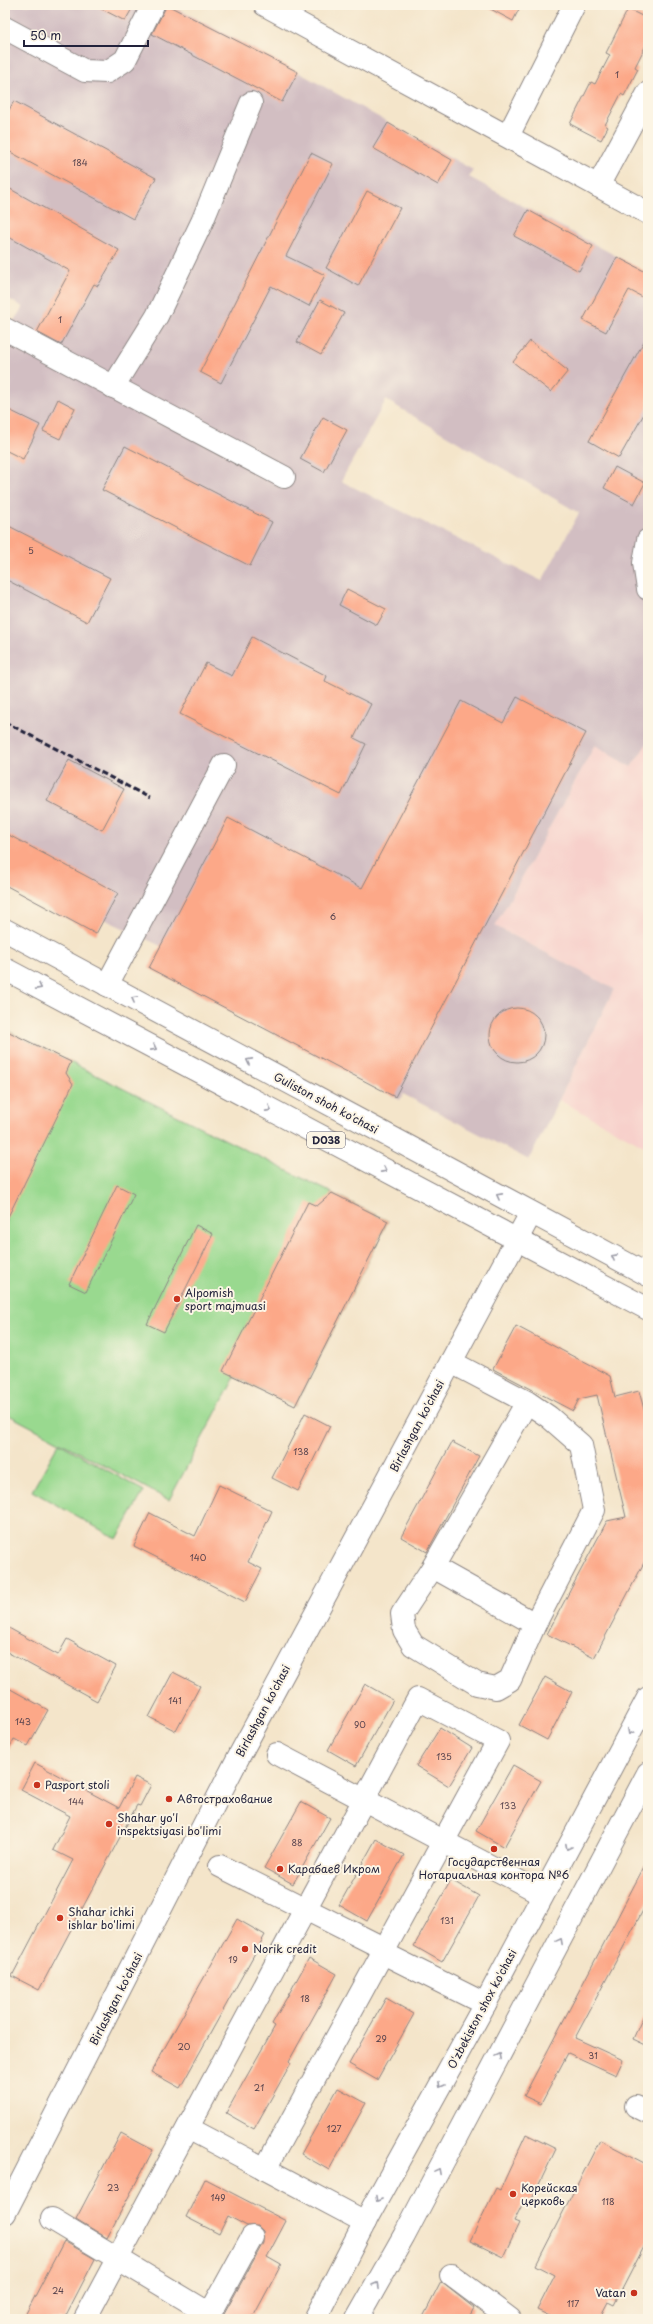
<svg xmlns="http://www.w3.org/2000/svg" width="653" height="2324" viewBox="0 0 653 2324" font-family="'Playpen Sans',sans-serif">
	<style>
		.built { fill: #f7d0cb }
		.industrial { fill: #d2bec2; fill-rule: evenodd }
		.green { fill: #99d98f; stroke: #5e7e65 }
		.building { fill: #fca888 }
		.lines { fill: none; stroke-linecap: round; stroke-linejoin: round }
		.minor-casing { stroke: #8b8482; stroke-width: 24 }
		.major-casing { stroke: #8b8482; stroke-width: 24 }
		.minor { stroke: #fff; stroke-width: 22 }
		.major { stroke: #fff; stroke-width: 22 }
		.rail { stroke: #22223b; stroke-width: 3; stroke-dasharray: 6 3; stroke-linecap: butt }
		.oneway { stroke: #9c9ca7 }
		.poi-dot { fill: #c8321e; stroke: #fcf5e5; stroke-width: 1.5 }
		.labels { text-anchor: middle; stroke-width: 4; stroke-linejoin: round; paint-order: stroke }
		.number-label { font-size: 9px; fill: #58444e }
		.shield { fill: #fcf5e5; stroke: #63616e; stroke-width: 1 }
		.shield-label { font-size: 10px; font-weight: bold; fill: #22223b }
		.street-label { font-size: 11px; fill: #22223b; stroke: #fcf5e5 }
		.poi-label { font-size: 11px; fill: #22223b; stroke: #fcf5e5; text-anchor: start }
	</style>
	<rect width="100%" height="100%" fill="#fcf5e5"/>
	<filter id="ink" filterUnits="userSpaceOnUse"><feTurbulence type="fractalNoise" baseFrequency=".025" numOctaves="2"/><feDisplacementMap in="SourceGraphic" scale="8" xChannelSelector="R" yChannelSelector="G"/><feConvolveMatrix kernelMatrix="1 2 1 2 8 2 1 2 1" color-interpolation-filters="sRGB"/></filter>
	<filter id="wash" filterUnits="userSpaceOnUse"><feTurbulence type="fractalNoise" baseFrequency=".012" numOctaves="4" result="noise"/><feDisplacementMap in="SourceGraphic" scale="16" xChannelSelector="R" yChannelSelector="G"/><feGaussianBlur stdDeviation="0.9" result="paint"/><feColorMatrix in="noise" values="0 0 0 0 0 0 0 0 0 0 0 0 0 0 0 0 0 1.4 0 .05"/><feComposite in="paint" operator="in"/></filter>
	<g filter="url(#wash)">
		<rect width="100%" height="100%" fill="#f4e5ca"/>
		<path class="built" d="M648,742V1148L559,1100L614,989L495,926L595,745L631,767Z"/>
		<path class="industrial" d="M5,5H170L298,72L473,170L469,177L648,273V742L631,767L595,745L495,926L614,989L529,1160L403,1094L400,1100L149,968L161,946L104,919L96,934L5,885V334L23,307L5,297ZM386,400L579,513L542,581L341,481Z"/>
		<g class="green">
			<path d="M8,1031L388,1221L295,1406L235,1377L169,1500L5,1413V1037Z"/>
			<path d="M59,1443L144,1491L117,1539L32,1491Z"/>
		</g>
		<g id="blocks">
			<g class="building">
				<path d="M94,5H134L125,21Z"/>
				<path d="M167,5L298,72L282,102L152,34Z"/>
				<path d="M483,5H521L513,21Z"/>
				<path d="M628,9L648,19V41L635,67L638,69L624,96L621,94L605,125L608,127L601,140L570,124L591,82L595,84L610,55L606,53Z"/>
				<path d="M14,101L156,178L133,219L5,149V117Z"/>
				<path d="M388,123L452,160L438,185L373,148Z"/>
				<path d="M311,153L333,164L286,256L325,275L309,306L271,286L221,383L200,372Z"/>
				<path d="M5,186L119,250L98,286L94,284L61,345L37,332L70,271L5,235Z"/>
				<path d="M367,191L400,208L358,286L326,268Z"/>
				<path d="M528,210L593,246L579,271L514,236Z"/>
				<path d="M617,257L648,273V300L629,290L606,332L583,320Z"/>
				<path d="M320,300L344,313L321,355L297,342Z"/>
				<path d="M648,334V407L619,458L589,441Z"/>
				<path d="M530,341L568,371L551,392L513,362Z"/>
				<path d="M58,399L75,408L60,439L43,431Z"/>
				<path d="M5,408L40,425L23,459L5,450Z"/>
				<path d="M323,417L347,430L324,472L300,459Z"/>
				<path d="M125,446L272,522L250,566L102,490Z"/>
				<path d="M615,467L645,483L634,504L604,488Z"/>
				<path d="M5,524L110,578L87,622L5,579Z"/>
				<path d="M347,589L386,609L377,625L339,605Z"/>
				<path d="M252,637L327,676L325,681L371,704L354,738L366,744L341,795L180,714L206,663L232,676Z"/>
				<path d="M517,697L586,733L395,1097L149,968L228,818L362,888L461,701L503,723Z"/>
				<path d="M69,760L124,789L102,830L47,801Z"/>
				<path d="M5,833L118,893L96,934L5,885Z"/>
				<circle cx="517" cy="1035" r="27"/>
				<path d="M5,1030L71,1062L66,1073L73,1084L5,1223Z"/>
				<path d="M117,1185L134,1194L86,1292L69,1284Z"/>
				<path d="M332,1193L388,1221L295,1406L223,1371L308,1202L317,1206Z"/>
				<path d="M196,1225L213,1234L164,1332L147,1324Z"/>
				<path d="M516,1326L610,1376L615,1397L639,1391L648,1424V1555L594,1658L547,1634L607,1521L626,1517L597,1395L579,1399L573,1411L493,1369Z"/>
				<path d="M305,1413L330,1426L298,1491L272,1478Z"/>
				<path d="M452,1442L479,1456L427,1552L401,1537Z"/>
				<path d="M219,1485L272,1511L248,1562L262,1569L245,1602L134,1546L150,1513L195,1536Z"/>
				<path d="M5,1626L58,1655L67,1639L116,1666L97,1701L5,1651Z"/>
				<path d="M173,1672L200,1686L176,1731L149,1717Z"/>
				<path d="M545,1677L572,1692L547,1740L519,1725Z"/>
				<path d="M365,1684L393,1700L356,1766L328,1750Z"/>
				<path d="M5,1686L48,1710L28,1746L14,1739L5,1756Z"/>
				<path d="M440,1728L472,1748L449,1786L416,1766Z"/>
				<path d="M35,1763L119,1808L135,1777L151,1785L140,1806L137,1805L39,1990L12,1976L73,1860L53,1850L70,1816L21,1790Z"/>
				<path d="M513,1765L541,1781L504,1847L476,1831Z"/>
				<path d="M301,1802L330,1818L293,1884L264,1868Z"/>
				<path d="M376,1839L404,1855L367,1921L339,1905Z"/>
				<path d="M648,1859V1901L575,2038L623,2060L616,2075L568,2053L541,2104L524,2096Z"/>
				<path d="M451,1880L479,1896L442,1962L414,1946Z"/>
				<path d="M237,1919L265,1935L180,2088L151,2072Z"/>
				<path d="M309,1958L337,1974L289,2061L291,2063L254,2129L226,2113L275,2026L272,2024Z"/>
				<path d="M386,1998L414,2014L377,2080L349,2064Z"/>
				<path d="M648,2006V2046L633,2039Z"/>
				<path d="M338,2088L366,2103L329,2170L301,2154Z"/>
				<path d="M121,2133L153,2150L107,2238L76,2219Z"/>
				<path d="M526,2134L556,2149L531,2201L525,2199L514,2221L519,2223L503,2257L470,2241L496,2188L500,2190Z"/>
				<path d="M600,2140L648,2165V2239L614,2305L608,2302L599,2319H556L537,2310L555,2275L536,2265Z"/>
				<path d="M205,2179L286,2221L267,2257L281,2265L252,2319H228L223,2316L263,2243V2231L258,2226H247L228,2216L219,2234L186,2217Z"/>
				<path d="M64,2241L95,2259L64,2319H23Z"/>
				<path d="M441,2282L474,2308L468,2319H422Z"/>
			</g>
		</g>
	</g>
	<g filter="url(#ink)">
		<use href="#blocks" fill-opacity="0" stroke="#8b8482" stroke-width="1"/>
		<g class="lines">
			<g class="minor-casing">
				<g id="minor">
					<path d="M265,5L648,213"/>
					<path d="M5,28L85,71L107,72L125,60L153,5"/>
					<path d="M508,136L574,5"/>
					<path d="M598,186L648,93"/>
					<path d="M5,329L284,477"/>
					<path d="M113,387L157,316L202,222L251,103"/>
					<path d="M648,540L644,563L648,589"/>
					<path d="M107,985L224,765"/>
					<path d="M451,1362L527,1402L549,1417L581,1445L594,1510L535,1624L510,1680L496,1688L477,1684L413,1645L404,1630L402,1614L433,1567L527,1402"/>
					<path d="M433,1567L535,1624"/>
					<path d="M277,1754L543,1894"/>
					<path d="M220,1866L385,1949"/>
					<path d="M383,1953L485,2004"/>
					<path d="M636,2106L648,2112"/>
					<path d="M188,2128L365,2222"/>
					<path d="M5,2213L238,1758L531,1213"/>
					<path d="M52,2219L210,2314"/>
					<path d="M451,2275L510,2319"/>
					<path d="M85,2319L418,1699L498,1741L265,2169"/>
					<path d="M207,2319L252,2237"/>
				</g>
			</g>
			<g class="major-casing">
				<g id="major">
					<path d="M5,930L648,1275"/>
					<path d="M5,969L648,1309"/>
					<path d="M315,2319L368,2216L485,2004L648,1698"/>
					<path d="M357,2319L404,2236L648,1773"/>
				</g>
			</g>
			<use href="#minor" class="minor"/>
			<use href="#major" class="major"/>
			<path class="rail" d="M5,722L150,798"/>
		</g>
		<defs><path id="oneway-chevron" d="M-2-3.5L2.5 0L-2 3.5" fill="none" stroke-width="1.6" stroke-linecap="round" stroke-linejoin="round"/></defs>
		<g class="oneway">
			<use href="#oneway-chevron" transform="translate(39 987) rotate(28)"/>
			<use href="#oneway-chevron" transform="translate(134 999) rotate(-152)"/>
			<use href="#oneway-chevron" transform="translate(154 1048) rotate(28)"/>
			<use href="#oneway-chevron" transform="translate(249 1061) rotate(-152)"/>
			<use href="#oneway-chevron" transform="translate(269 1109) rotate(28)"/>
			<use href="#oneway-chevron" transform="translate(384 1170) rotate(28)"/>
			<use href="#oneway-chevron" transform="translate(499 1196) rotate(-152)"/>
			<use href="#oneway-chevron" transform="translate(614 1257) rotate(-152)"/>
			<use href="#oneway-chevron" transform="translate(630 1732) rotate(118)"/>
			<use href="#oneway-chevron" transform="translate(568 1847) rotate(118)"/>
			<use href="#oneway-chevron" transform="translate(560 1941) rotate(-62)"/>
			<use href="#oneway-chevron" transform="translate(499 2056) rotate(-62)"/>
			<use href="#oneway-chevron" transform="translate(441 2085) rotate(119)"/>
			<use href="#oneway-chevron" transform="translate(438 2171) rotate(-62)"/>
			<use href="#oneway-chevron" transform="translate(378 2199) rotate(119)"/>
			<use href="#oneway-chevron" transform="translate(376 2285) rotate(-61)"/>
		</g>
	</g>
	<g class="poi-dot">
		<circle cx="177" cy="1299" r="4"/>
		<circle cx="37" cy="1785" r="4"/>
		<circle cx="169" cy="1799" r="4"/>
		<circle cx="109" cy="1824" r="4"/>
		<circle cx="494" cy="1849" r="4"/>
		<circle cx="280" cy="1869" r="4"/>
		<circle cx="60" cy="1918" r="4"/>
		<circle cx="245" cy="1949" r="4"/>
		<circle cx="513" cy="2194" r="4"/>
		<circle cx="634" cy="2293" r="4"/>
	</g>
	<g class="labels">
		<g class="number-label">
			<text x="617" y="78">1</text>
			<text x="80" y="166">184</text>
			<text x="60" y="323">1</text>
			<text x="31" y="554">5</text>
			<text x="333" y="920">6</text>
			<text x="301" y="1455">138</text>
			<text x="198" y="1561">140</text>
			<text x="175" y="1704">141</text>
			<text x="23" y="1725">143</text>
			<text x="360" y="1728">90</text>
			<text x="444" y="1760">135</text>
			<text x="76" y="1805">144</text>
			<text x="508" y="1809">133</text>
			<text x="297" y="1846">88</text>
			<text x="447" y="1924">131</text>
			<text x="233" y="1963">19</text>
			<text x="305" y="2002">18</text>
			<text x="381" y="2042">29</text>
			<text x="184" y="2050">20</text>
			<text x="593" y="2059">31</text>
			<text x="259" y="2091">21</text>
			<text x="334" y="2132">127</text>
			<text x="113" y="2191">23</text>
			<text x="218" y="2201">149</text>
			<text x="608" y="2205">118</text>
			<text x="58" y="2294">24</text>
			<text x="573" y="2307">117</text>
		</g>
		<rect class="shield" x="307" y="1132" width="38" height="16" rx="3"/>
		<g class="shield-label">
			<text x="326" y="1144">D038</text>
		</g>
		<g class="street-label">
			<text transform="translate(326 1103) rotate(28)" y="4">Guliston shoh ko'chasi</text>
			<text transform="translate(417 1426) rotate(-62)" y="4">Birlashgan ko'chasi</text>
			<text transform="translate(263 1711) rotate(-62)" y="4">Birlashgan ko'chasi</text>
			<text transform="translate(116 1999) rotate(-63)" y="4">Birlashgan ko'chasi</text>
			<text transform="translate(482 2009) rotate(-62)" y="4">O'zbekiston shox ko'chasi</text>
		</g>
		<g class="poi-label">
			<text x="185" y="1297">Alpomish<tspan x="185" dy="13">sport majmuasi</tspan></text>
			<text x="45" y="1789">Pasport stoli</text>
			<text x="177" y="1803">Автострахование</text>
			<text x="117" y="1822">Shahar yo'l<tspan x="117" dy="13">inspektsiyasi bo'limi</tspan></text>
			<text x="494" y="1866" text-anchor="middle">Государственная<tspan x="494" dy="13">Нотариальная контора №6</tspan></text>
			<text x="288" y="1873">Карабаев Икром</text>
			<text x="68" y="1916">Shahar ichki<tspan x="68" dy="13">ishlar bo'limi</tspan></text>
			<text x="253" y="1953">Norik credit</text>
			<text x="521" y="2192">Корейская<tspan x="521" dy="13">церковь</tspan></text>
			<text x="626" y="2297" text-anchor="end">Vatan</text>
		</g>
	</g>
	<rect width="653" height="2324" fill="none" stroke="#fcf5e5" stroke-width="20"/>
	<path d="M24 40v6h124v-6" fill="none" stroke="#22223b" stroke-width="2"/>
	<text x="30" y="40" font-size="12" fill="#22223b" stroke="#fcf5e5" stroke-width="3" paint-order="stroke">50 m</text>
</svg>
